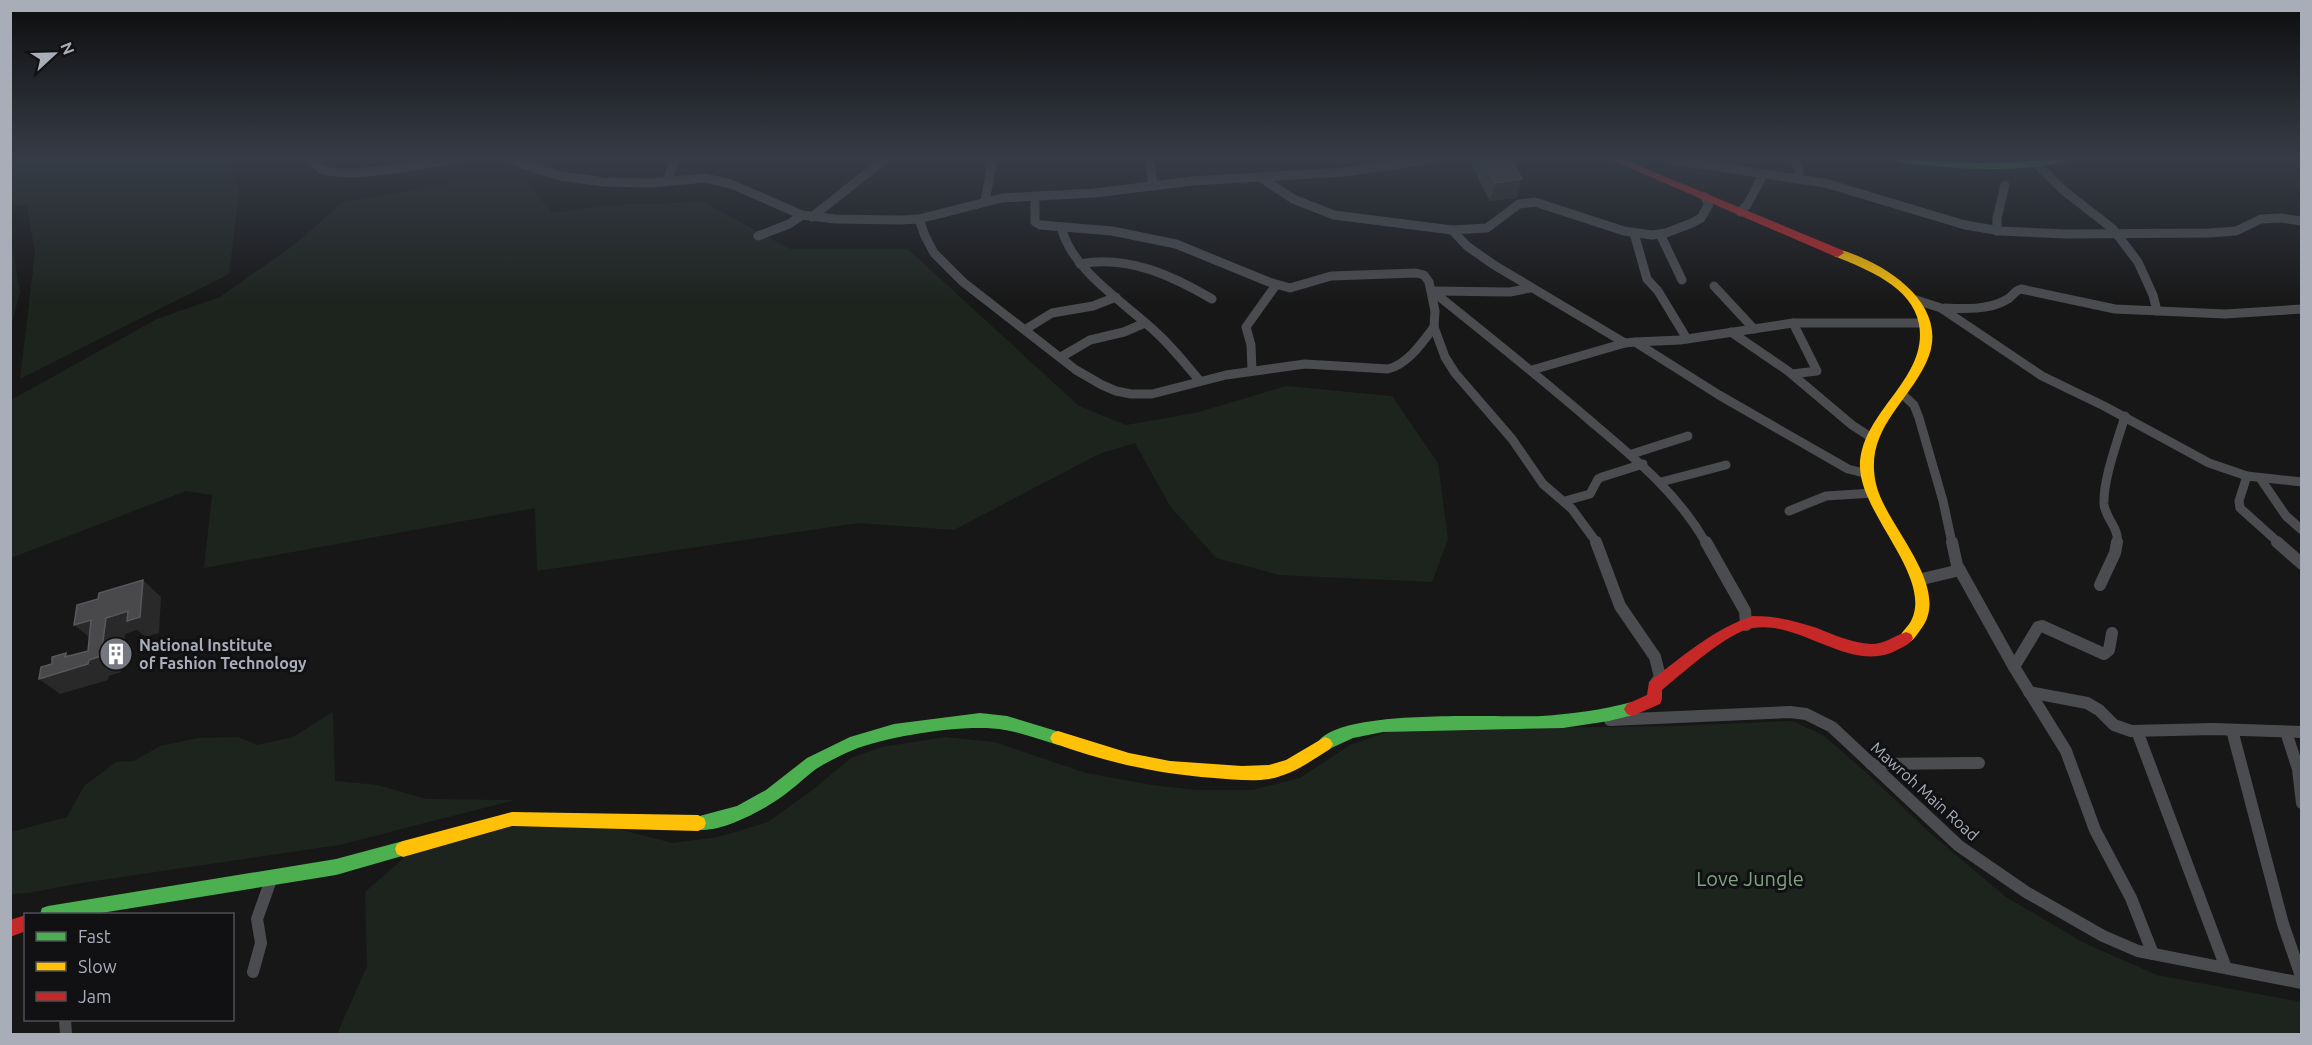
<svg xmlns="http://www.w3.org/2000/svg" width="2312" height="1045" viewBox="0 0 2312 1045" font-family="Ubuntu,sans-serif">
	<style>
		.green { fill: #1d241e }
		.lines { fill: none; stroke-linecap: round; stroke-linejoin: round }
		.street-far1 { stroke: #4b4c50; stroke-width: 9 }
		.street { stroke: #4b4c50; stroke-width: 12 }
		.fast { fill: #4caf50; fill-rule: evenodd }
		.slow { fill: #ffc107; fill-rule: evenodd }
		.jam { fill: #c62828; fill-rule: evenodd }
		.wall { fill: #3d3d3f }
		.shaded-wall { fill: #29292a }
		.building { fill: #49494c; stroke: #58595d; stroke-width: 1.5 }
		.labels { text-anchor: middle; stroke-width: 6; stroke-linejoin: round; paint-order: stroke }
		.poi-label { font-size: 16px; font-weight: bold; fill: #a8adb8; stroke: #111113; text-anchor: start }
		.street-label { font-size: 16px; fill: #a8adb8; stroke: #111113 }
		.near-park-label { font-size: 20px; fill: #7fa381; stroke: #111113 }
	</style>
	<rect width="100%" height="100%" fill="#171717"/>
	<g class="green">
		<path d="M10,159H228L239,194L229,274L20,379L35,253L27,205L11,206Z"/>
		<path d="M463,181H526L552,213L606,205L704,202L790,249H908L1079,406L1126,425L1195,413L1286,386L1392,396L1438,463L1448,539L1432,582L1279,575L1216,558L1170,506L1135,443L1099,454L954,530L858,523L537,571L535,508L204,568L212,495L186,491L11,558V400L157,319L220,297L295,244L343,202Z"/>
		<path d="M10,233L20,292L11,327H10Z"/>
		<path d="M333,712L335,781L378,785L426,799L515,800L339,845L81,883L29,893L11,894V832L67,817L84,786L116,762L134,761L160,746L198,738L238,737L257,745L293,737Z"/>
		<path d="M1792,721L1823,735L1868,774L1931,834L2006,897L2084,943L2157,975L2302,1002L2301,1034H337L367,966L365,892L406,856L496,827L606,826L673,843L718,837L768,822L811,791L851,758L882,747L945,737L994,742L1086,773L1152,785L1196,790H1252L1300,778L1350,745L1393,730L1672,726Z"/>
	</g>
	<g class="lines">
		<g class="street-far1">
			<path d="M312,159C314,162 315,165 318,167C338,182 428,164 454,159"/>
			<path d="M507,159L561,176L604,182L651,183L705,178L731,184L802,215L835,219L900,220L919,219L1002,198L1094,193L1193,181L1345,172L1431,159"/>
			<path d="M1150,159L1153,186"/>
			<path d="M1667,159L1825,183L1965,225L2001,231L2065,234L2209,233L2236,231L2261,219L2281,218L2302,221"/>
			<path d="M1794,159L1799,171L1797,179"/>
			<path d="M2038,165L2063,190L2113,229L2138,262L2153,295L2157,311"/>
			<path d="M1260,177L1293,199L1334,215L1452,230L1487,228L1519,204L1535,202L1624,231L1652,235L1666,233L1692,223L1701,218L1709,204L1704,196"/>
			<path d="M667,182L675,159"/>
			<path d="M1035,196V222L1040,225L1112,231L1176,244L1269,282L1290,288L1331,276L1416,273L1424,275L1429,282L1435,311L1434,327L1445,357L1455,373L1512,439L1543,484L1572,509L1597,543"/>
			<path d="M985,201L993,159"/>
			<path d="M1740,212L1747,205L1763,175"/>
			<path d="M812,217L885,159"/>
			<path d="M919,219L925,236L934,253L963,282L1076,370L1102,385L1116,391L1131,394H1152L1226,375L1305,364L1388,369C1408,364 1422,343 1434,327"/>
			<path d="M1061,227C1073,274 1130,305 1163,339C1176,352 1188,367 1200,381"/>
			<path d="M1452,230L1467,246L1494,265L1625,343L1635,342L1719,395L1848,469L1868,474"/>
			<path d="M1997,231V218L2005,185"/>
			<path d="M1634,233L1647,279L1658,291L1687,339"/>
			<path d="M1660,234L1682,280"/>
			<path d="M758,236L789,224L802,215"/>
			<path d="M1080,264C1128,255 1171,275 1212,299"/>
			<path d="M1714,286L1754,329"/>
			<path d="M1431,290C1486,334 1541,378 1594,424C1637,460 1678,494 1706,543"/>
			<path d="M1434,291L1510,292L1530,288"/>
			<path d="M1913,299L1941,308L2042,376L2104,406L2209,463L2247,476L2302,482"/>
			<path d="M1945,308C1964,309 1989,310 2006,300C2013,297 2013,291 2021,289L2115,309L2225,314L2302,309"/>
			<path d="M1026,329L1052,313L1093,306L1116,297"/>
			<path d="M1731,332L1788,371L1852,425L1872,438"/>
			<path d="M1636,342L1680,340L1793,323H1926"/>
			<path d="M1061,357L1090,340L1124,332L1145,323"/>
			<path d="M1252,370L1251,345L1246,327L1276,285"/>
			<path d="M1532,370L1625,343"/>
			<path d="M1792,374L1817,371L1793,323"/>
			<path d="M1901,393L1914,405L1919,418L1943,501L1952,543"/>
			<path d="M1632,454L1688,436"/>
			<path d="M2247,476L2239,501L2240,508L2279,543"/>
			<path d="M2260,478L2286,516L2302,530"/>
			<path d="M1661,482L1726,465"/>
			<path d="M1565,501L1590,494L1598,479L1602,477L1643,464"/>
			<path d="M1789,511L1826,496L1873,493"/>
			<path d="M2117,543C2120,529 2105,518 2104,504C2103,479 2118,440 2125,416"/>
		</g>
		<g class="street">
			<path d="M1596,542L1620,606L1655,657L1660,677L1655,684"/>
			<path d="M1706,542L1745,611L1746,625"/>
			<path d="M1952,542L1957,565L2014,667L2066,751L2095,830L2131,898L2153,954"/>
			<path d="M2277,542L2302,564"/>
			<path d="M1918,580L1960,570"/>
			<path d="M2100,585L2115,553L2117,542"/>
			<path d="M2014,667L2038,627L2042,626L2104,654L2109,650L2112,633"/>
			<path d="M2029,692L2087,703L2099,710L2114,725L2131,731L2213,729L2302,732"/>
			<path d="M1610,720L1790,712L1806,714L1832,727L1959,846L2026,892L2103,936L2138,951L2302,983"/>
			<path d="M2232,730L2283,924L2302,979"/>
			<path d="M2137,731L2226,968"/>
			<path d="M2286,732L2298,769L2302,803"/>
			<path d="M1871,764L1979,763"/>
			<path d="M253,972L261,943L257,919L272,877"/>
			<path d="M65,1020L66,1034"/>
		</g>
		<g class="fast">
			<path d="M1894,159L1981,163L2068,159L2067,161C2020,172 1972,170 1925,165C1916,164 1901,165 1894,159Z"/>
			<path d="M1632,702L1637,704L1640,709L1637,714L1609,721L1563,728L1383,732L1353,738L1325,751L1320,749L1317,744C1334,707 1502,718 1541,716C1572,714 1602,710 1632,702Z"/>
			<path d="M980,713L1007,716L1063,733L1066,738L1063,743L1058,745C1041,740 1023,733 1005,730C968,723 888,736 853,750C841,755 827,762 816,769C803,779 791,791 777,800C759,812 714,837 692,828L690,823L692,818L737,806L766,790L807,758L850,737L894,724Z"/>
			<path d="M403,841L409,844L411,849L409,854L336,875L95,914H40L42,908L48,906L336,859Z"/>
		</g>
		<g class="slow">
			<path d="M1838,249C1884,262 1954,305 1926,363C1906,405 1864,431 1876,484C1885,525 1953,587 1921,629C1915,637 1911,646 1901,642L1899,638C1902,631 1909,626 1912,619C1931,576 1862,515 1860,468C1859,412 1929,380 1919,324C1912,286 1866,269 1834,256L1832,253Z"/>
			<path d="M1058,731L1129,753L1170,761L1242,766L1269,765L1286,760L1325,737L1330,739L1333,744L1330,749C1311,761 1292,775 1269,779C1251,782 1232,779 1214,778C1158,774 1105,762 1053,743L1050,738L1053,733Z"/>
			<path d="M512,812L698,815L704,818L706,823L704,828L698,831L512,826L403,857L397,854L395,849L397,844L403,841Z"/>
		</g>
		<g class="jam">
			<path d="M1609,159H1623L1842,250L1844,253L1838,257L1834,256Z"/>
			<path d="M1753,616C1776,616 1795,621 1817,628C1834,635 1852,643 1871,644C1885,644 1894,636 1906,632L1911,634L1913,638C1910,644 1905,646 1899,649C1852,676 1802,620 1753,628C1727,632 1683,673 1662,690V699L1660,704L1632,716L1627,714L1624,709L1627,704L1647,695L1649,682C1682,657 1713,629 1753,616Z"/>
			<path d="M26,915V931L10,937V920Z"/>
		</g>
	</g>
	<path class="wall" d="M1474,159H1511L1517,198L1490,201L1472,166Z"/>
	<g class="shaded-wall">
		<path d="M1522,179L1517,198L1490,201L1495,183Z"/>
		<path d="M143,580L161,597L159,633L146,637L137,630L125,634L121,672L109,676L108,680L60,694L39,679L65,657L66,653L82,666L94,641L74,625L91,620L106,618Z"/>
	</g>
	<g class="building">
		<path d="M1482,159H1511L1522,179L1495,183Z"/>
		<path d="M143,580L140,617L127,621L128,611L106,618L101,656L89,660L88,664L39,679L41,667L52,664V657L66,653L65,657L88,651L91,620L74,625L77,605L98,599L99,593Z"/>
	</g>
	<linearGradient id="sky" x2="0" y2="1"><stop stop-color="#0d0d0d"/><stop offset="0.52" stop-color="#363c47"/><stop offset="1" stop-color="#363c47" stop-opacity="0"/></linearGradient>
	<rect width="2312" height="305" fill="url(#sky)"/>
	<defs>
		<g id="building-disc" transform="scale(1.725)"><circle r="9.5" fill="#757880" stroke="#111113"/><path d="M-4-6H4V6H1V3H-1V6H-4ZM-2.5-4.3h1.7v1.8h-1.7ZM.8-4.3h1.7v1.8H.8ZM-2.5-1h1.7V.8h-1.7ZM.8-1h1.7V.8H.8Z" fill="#fff"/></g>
	</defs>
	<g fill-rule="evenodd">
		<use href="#building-disc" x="116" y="654"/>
	</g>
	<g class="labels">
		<g class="poi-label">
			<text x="139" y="651">National Institute<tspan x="139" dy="18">of Fashion Technology</tspan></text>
		</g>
		<g class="street-label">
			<text transform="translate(1925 791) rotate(42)" y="6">Mawroh Main Road</text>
		</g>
		<g class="near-park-label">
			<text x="1750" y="886">Love Jungle</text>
		</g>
	</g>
	<rect width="2312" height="1045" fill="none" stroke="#a8adb8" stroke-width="24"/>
	<rect x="24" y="913" width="210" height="108" fill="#111113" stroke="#4d4f55" stroke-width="1.5"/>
	<rect x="36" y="932" width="30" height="9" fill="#4caf50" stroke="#4d4f55" stroke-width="1.5"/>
	<text x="78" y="943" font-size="18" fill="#a8adb8">Fast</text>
	<rect x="36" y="962" width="30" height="9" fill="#ffc107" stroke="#4d4f55" stroke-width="1.5"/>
	<text x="78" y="973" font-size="18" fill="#a8adb8">Slow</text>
	<rect x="36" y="992" width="30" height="9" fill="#c62828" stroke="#4d4f55" stroke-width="1.5"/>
	<text x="78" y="1003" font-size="18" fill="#a8adb8">Jam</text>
	<g transform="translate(54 54) rotate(68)" stroke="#111113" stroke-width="4.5" paint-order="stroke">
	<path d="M0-4.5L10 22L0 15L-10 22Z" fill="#a8adb8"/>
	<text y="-9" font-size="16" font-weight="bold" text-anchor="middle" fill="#a8adb8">N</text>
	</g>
</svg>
